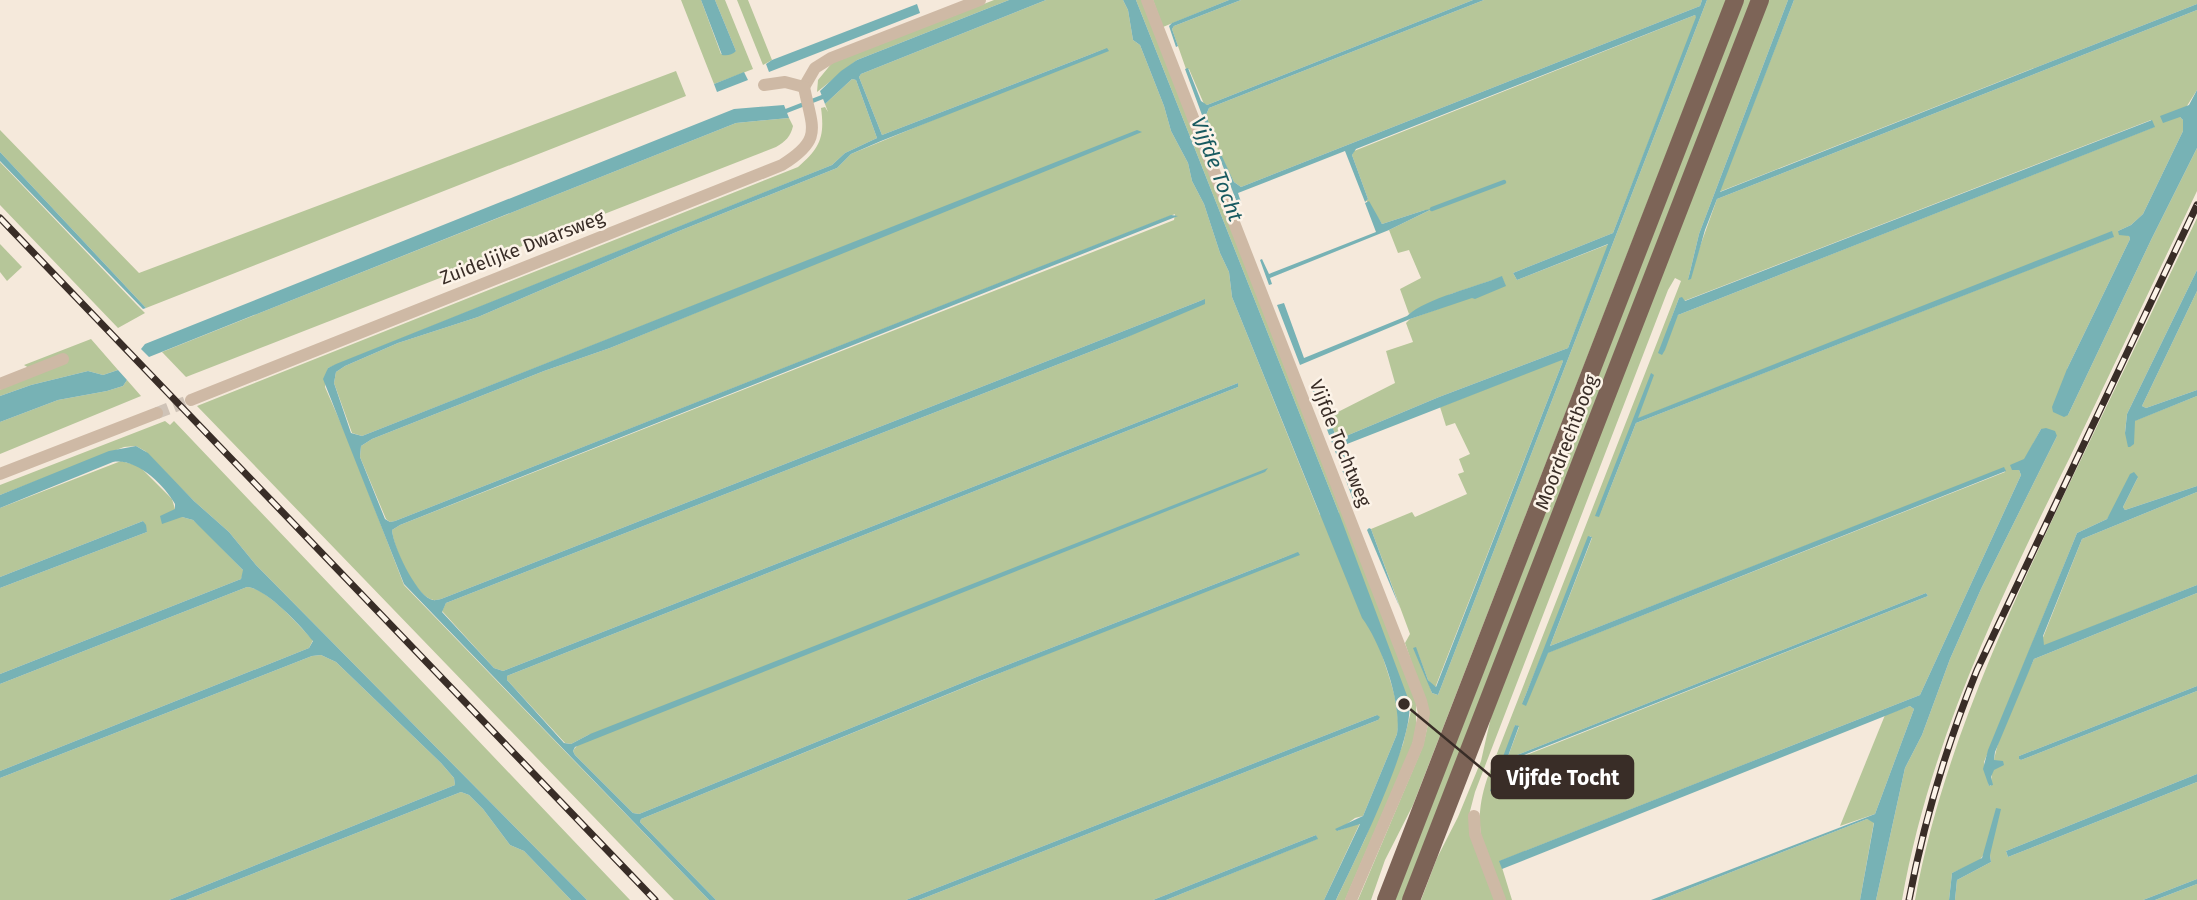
<svg xmlns="http://www.w3.org/2000/svg" width="2197" height="900" viewBox="0 0 2197 900" font-family="'Fira Sans',sans-serif">
	<style>
		.green { fill: #b6c699; fill-rule: evenodd }
		.water { fill: #77b2b5 }
		.lines { fill: none; stroke-linecap: round; stroke-linejoin: round }
		.stream { stroke: #77b2b5; stroke-width: 4.5 }
		.minor-tunnel { stroke: #cfc3b7; stroke-width: 12; stroke-dasharray: 12 6; stroke-linecap: butt }
		.minor { stroke: #ceb9a5; stroke-width: 12 }
		.primary { stroke: #7d6457; stroke-width: 18 }
		.rail-casing { stroke: #392d27; stroke-width: 7 }
		.rail { stroke: #fcf3e8; stroke-width: 4.5; stroke-dasharray: 13; stroke-linecap: butt }
		.labels { text-anchor: middle; stroke-width: 5; stroke-linejoin: round; paint-order: stroke }
		.street-label { font-size: 19px; fill: #392d27; stroke: #fcf3e8 }
		.water-label { font-size: 21px; font-style: italic; fill: #185a60; stroke: #fcf3e8 }
		.leader { fill: none; stroke: #392d27; stroke-width: 2.5 }
		.callout-dot { fill: #392d27; stroke: #fcf3e8; stroke-width: 2.5 }
		.callout { fill: #392d27; stroke: #392d27; stroke-width: 2.5 }
		.callout-label { font-size: 21px; text-anchor: middle; font-weight: bold; fill: #fff }
	</style>
	<rect width="100%" height="100%" fill="#f5e9db"/>
	<g class="green">
		<path d="M681,0H701L721,54L736,51L715,0H725L753,69L714,84Z"/>
		<path d="M737,0H748L772,60L763,65Z"/>
		<path d="M994,0H1009L857,60L817,92L818,80L832,63Z"/>
		<path d="M1046,0H1123L1128,10L1133,40L1140,45L1164,106L1171,131L1188,163L1192,181L1204,204L1220,253L1229,272L1232,297L1320,515L1339,513L1136,0H1143L1416,700V731L1412,745L1345,900H1336L1365,839L1403,744L1411,711L1380,648C1388,676 1402,706 1397,734L1363,816L1355,818L1337,831L1360,823L1324,900H1166L1317,839L1316,835L1153,900H919L1378,720L1377,715L906,900H716L640,822L641,819L1298,552L979,676L639,814L633,813L575,755L573,751C577,744 585,740 590,734L571,744L565,743L507,680V676L1238,387V383L503,671L494,668L442,611L446,603L1123,339L1205,299L441,599C436,600 434,601 430,599C413,591 393,547 392,530L400,525L1174,220L1175,214L395,521L390,522L386,519L360,457L361,446L372,439L544,371L610,348L1140,130L362,436L352,433L334,383L336,372L345,366L398,343L478,317L674,233L837,168L851,154L1107,48L882,135L859,77L861,74Z"/>
		<path d="M1153,0H1229L1163,27Z"/>
		<path d="M1241,0H1473L1207,105L1204,104L1189,69H1186L1172,29L1174,26Z"/>
		<path d="M1484,0H1702L1700,6L1241,187L1234,182L1218,150L1206,115L1209,108Z"/>
		<path d="M1707,0H1726L1413,805L1385,860L1371,900H1358L1423,746L1428,724L1429,714L1405,643L1410,634L1371,529L1412,512L1415,517L1467,494L1458,474L1464,472L1459,459L1470,454L1455,423L1446,426L1440,407L1562,359L1563,361L1435,688L1428,680L1416,648L1432,693L1438,695Z"/>
		<path d="M1744,0H1751L1402,900H1395Z"/>
		<path d="M1768,0H1788L1699,234L1688,280L1717,199L2197,10V90L2180,117L2183,120V131L2143,214L2131,225L2118,231L2129,236L2130,239L2067,369L2068,415L2151,240L2197,148V191C2155,279 2113,367 2071,455C2000,598 1930,741 1902,900H1876L1905,768L1922,735L1950,659L1981,589L2057,436L2041,429L2019,470L2021,475L1920,695L1500,861L1512,900H1504C1486,852 1470,831 1487,779L1681,281L1675,278L1668,290L1475,792L1469,815V829L1496,900H1421L1437,858L1458,817L1481,761L1491,717ZM2151,120L2154,127L1678,315L1670,322L1679,298L1684,301ZM2112,232L2113,237L1636,423L1599,517L1653,374L1637,419ZM2004,468L2005,472L1547,653L1522,704L1590,536L1592,538L1550,646ZM1926,593L1928,596L1506,763L1515,725L1519,727L1507,759Z"/>
		<path d="M1794,0H2197V4L1719,192Z"/>
		<path d="M1695,15L1697,17L1613,233L1513,273L1517,280L1609,244L1568,348L1439,397L1346,436C1333,437 1332,427 1328,417L1395,383L1386,351L1413,342L1406,323L1410,319L1505,285L1502,277L1451,294L1409,314L1400,289L1421,278L1409,250L1398,253L1389,230L1430,210H1425L1382,224L1366,200L1368,199L1352,155L1354,151Z"/>
		<path d="M676,71L686,96L146,308L0,152V130L139,273Z"/>
		<path d="M852,79L856,80L877,138L845,153L832,165L328,368L325,387L349,442L404,585L709,900H674L197,406L798,167C820,148 825,137 821,108L825,107L828,112L825,104Z"/>
		<path d="M789,118L793,126C791,136 785,142 776,147L186,377L162,352L736,123Z"/>
		<path d="M0,162L136,304L145,313L118,328L0,205Z"/>
		<path d="M2197,218V270L2127,414L2125,432L2134,444V421L2197,396V486L2125,510L2123,507L2138,477L2107,519L2077,533L1984,762L1989,786H1991C1992,742 2016,698 2034,659L2197,593V686L2019,756V759L2021,760L2197,691V774L2006,851L2008,857L2197,782V879L2143,900H1955L1957,880L1991,862L1990,855L1984,854L1979,861L1952,873L1949,900H1915C1941,758 2001,629 2062,499C2107,405 2152,312 2197,218Z"/>
		<path d="M0,244L22,267L7,281L0,272Z"/>
		<path d="M2197,291V390L2146,408L2142,406Z"/>
		<path d="M91,339L118,370L103,375L88,371L31,385L0,396V390L29,368L24,365Z"/>
		<path d="M127,380L141,396L0,454V422L58,400L107,391L123,386Z"/>
		<path d="M165,421L170,425L174,421L630,900H587L256,565L229,532L194,501L145,451L136,446L124,447L0,495V485Z"/>
		<path d="M121,461L139,466L172,499L175,509L182,517L193,520L200,526L244,571L241,579L0,674V588L147,532L143,521L0,577V508Z"/>
		<path d="M2197,492V585L2044,646L2042,640L2082,539Z"/>
		<path d="M247,587C267,588 299,626 313,640L309,648L0,771V684Z"/>
		<path d="M321,655L336,662L441,763L454,778L455,785L169,900H0V778L312,656Z"/>
		<path d="M1910,706L1914,709L1875,814L1840,826L1885,715Z"/>
		<path d="M461,792L469,795L483,809L510,845L524,851L571,900H186Z"/>
		<path d="M1867,819L1874,822L1860,900H1660Z"/>
		<path d="M2197,884V900H2155Z"/>
	</g>
	<g class="water">
		<path d="M701,0H715L736,51C732,55 727,56 722,55Z"/>
		<path d="M1009,0H1046L861,74L859,77L882,135L1107,48L1109,51L881,141L851,154L837,168L674,233L478,317L398,343L345,366L336,372L334,383L351,433L362,436L1137,130L1142,132L610,348L544,371L372,439L361,446L360,457L385,519L390,522L395,521L1171,215L1178,216L400,525L392,530C393,546 415,592 430,599C434,601 436,600 441,599L1205,299V304L1123,339L446,603L442,612L494,668L503,671L1238,383V387L507,676V680L564,743L571,744L590,734L1268,468L1265,472L575,747L573,751L575,755L633,813L639,814L979,676L1298,552L1300,555L980,681L641,819L640,822L716,900H709L404,584L323,379L328,368L336,364L832,165L845,153L877,138L856,80L852,79L825,104L820,91L841,71L857,60Z"/>
		<path d="M1123,0H1136L1339,513L1409,701C1416,739 1354,862 1336,900H1324L1360,824L1337,831L1335,829L1363,816L1397,734C1402,703 1381,643 1362,618L1232,297L1229,272L1220,253L1204,204L1192,181L1188,163L1171,131L1164,106L1140,45L1133,40L1128,10Z"/>
		<path d="M1229,0H1241L1174,26L1172,29L1178,46L1176,47L1169,26L1172,23Z"/>
		<path d="M1473,0H1484L1209,108L1206,115L1212,132L1209,134L1185,69L1188,68L1201,101L1207,105Z"/>
		<path d="M1702,0H1707L1438,695L1432,693L1413,648L1416,647L1428,680L1436,687L1563,361L1562,360L1347,444L1343,451L1361,505L1358,507L1355,505L1312,389L1317,386L1335,434L1340,437L1346,436L1439,397L1568,348L1608,244L1517,280L1513,273L1613,233L1696,17L1695,15L1356,149L1352,155L1368,199L1365,202L1345,151L1238,193L1242,205H1238L1217,151L1219,150L1234,182L1241,187L1700,6Z"/>
		<path d="M1788,0H1794L1720,192L2197,4V10L1717,199L1705,230L1691,279L1688,280L1699,234Z"/>
		<path d="M917,4L920,13L769,72L766,64L772,60Z"/>
		<path d="M744,72L748,80L717,92L714,84Z"/>
		<path d="M2197,90V148L2151,240L2068,415L2064,417L2053,412L2052,407L2067,369L2130,239L2129,236L2119,235L2118,231L2131,225L2143,214L2183,131V120L2180,117L2163,123L2160,116L2189,105Z"/>
		<path d="M784,105L789,118L736,123L149,357L141,349L145,344L734,109Z"/>
		<path d="M2152,120L2155,127L1678,315L1665,350L1662,355L1658,353L1679,298L1682,297L1685,301Z"/>
		<path d="M0,152L146,308L143,309L0,161Z"/>
		<path d="M1369,201L1382,224L1425,210L1432,209L1389,230L1270,278L1272,284L1269,285L1260,260L1262,259L1269,274L1376,232L1365,203Z"/>
		<path d="M2112,231L2114,237L1636,423L1599,517L1595,516L1651,373L1654,375L1638,418Z"/>
		<path d="M2197,270V291L2142,406L2146,408L2197,390V396L2135,421L2134,444L2130,447H2128L2125,433L2127,414Z"/>
		<path d="M1502,276L1506,286L1475,299L1472,298L1410,319L1300,365L1277,305L1284,303L1304,358L1407,316C1426,298 1477,287 1502,276Z"/>
		<path d="M118,370L127,380L123,386L107,391L58,400L0,422V396L31,385L88,371L103,375Z"/>
		<path d="M2046,428L2055,431L2057,436L1981,589L1950,659L1922,735L1905,768L1876,900H1860L1874,823L1867,819L1660,900H1651L1875,814L1914,709L1910,706L1502,869L1499,861L1920,695L2021,475L2019,470H2012L2010,465L2024,459L2041,429Z"/>
		<path d="M136,446L148,453L194,501L229,532L256,565L587,900H571L524,851L510,845L483,809L469,795L461,792L186,900H169L455,785L454,778L441,763L336,662L321,655L312,656L0,778V771L309,648L313,641C301,626 266,588 247,587L0,684V674L241,579L243,570L193,520L182,517L162,524L160,516L175,509V504C164,485 137,458 113,462L0,508V495L109,451Z"/>
		<path d="M2004,467L2006,471L1548,653L1526,706L1522,704L1588,536L1592,537L1550,646Z"/>
		<path d="M2134,472L2138,477L2123,507L2125,510L2197,486V492L2082,539L2043,636L2044,645L2197,585V593L2034,659L1995,752L1994,760L2003,761L2004,765L1994,770L1991,777L1993,785L1989,786L1983,769L1988,750L2077,533L2107,519L2130,474Z"/>
		<path d="M143,521L146,525L147,532L0,588V577Z"/>
		<path d="M1369,528L1371,529L1400,608L1367,530Z"/>
		<path d="M1926,593L1928,596L1506,762L1495,791H1490L1515,725L1519,726L1507,759Z"/>
		<path d="M2197,686V691L2021,760L2019,759V756Z"/>
		<path d="M1377,715L1380,717L1378,720L919,900H906Z"/>
		<path d="M2197,774V782L2008,857L2006,851Z"/>
		<path d="M1996,808L2001,809L1990,855L1991,862L1957,880L1955,900H1949L1952,873L1982,858Z"/>
		<path d="M1316,835L1318,839L1166,900H1153Z"/>
		<path d="M2197,879V884L2155,900H2143Z"/>
	</g>
	<g class="lines">
		<g class="stream">
			<path d="M781,113L825,96"/>
			<path d="M1432,209L1504,182"/>
		</g>
		<path class="minor-tunnel" d="M157,413L191,400"/>
		<g class="minor">
			<path d="M1147,0L1421,701L1424,713L1418,744L1351,900"/>
			<path d="M764,85L785,82L804,87L815,68L831,58L980,0"/>
			<path d="M0,384L63,359"/>
			<path d="M191,400L782,165C824,139 812,128 804,87"/>
			<path d="M0,474L157,413"/>
			<path d="M1474,816L1475,834L1500,900"/>
		</g>
		<g class="primary">
			<path d="M1386,900L1735,0"/>
			<path d="M1411,900L1760,0"/>
		</g>
		<g class="rail-casing">
			<g id="rail">
				<path d="M0,218L655,900"/>
				<path d="M1909,900C1924,821 1947,744 1977,670L2197,205"/>
			</g>
		</g>
		<use href="#rail" class="rail"/>
	</g>
	<g class="labels">
		<g class="street-label">
			<text transform="translate(522 247) rotate(-21)" y="7">Zuidelijke Dwarsweg</text>
			<text transform="translate(1566 442) rotate(-69)" y="7">Moordrechtboog</text>
			<text transform="translate(1341 443) rotate(68)" y="7">Vijfde Tochtweg</text>
		</g>
		<g class="water-label">
			<text transform="translate(1217 169) rotate(69)" y="7">Vijfde Tocht</text>
		</g>
	</g>
	<path class="leader" d="M1404 704L1492 777"/>
	<circle class="callout-dot" cx="1404" cy="704" r="7"/>
	<rect class="callout" x="1492" y="756" width="141" height="42" rx="7"/>
	<g class="callout-label">
		<text x="1563" y="785">Vijfde Tocht</text>
	</g>
</svg>
